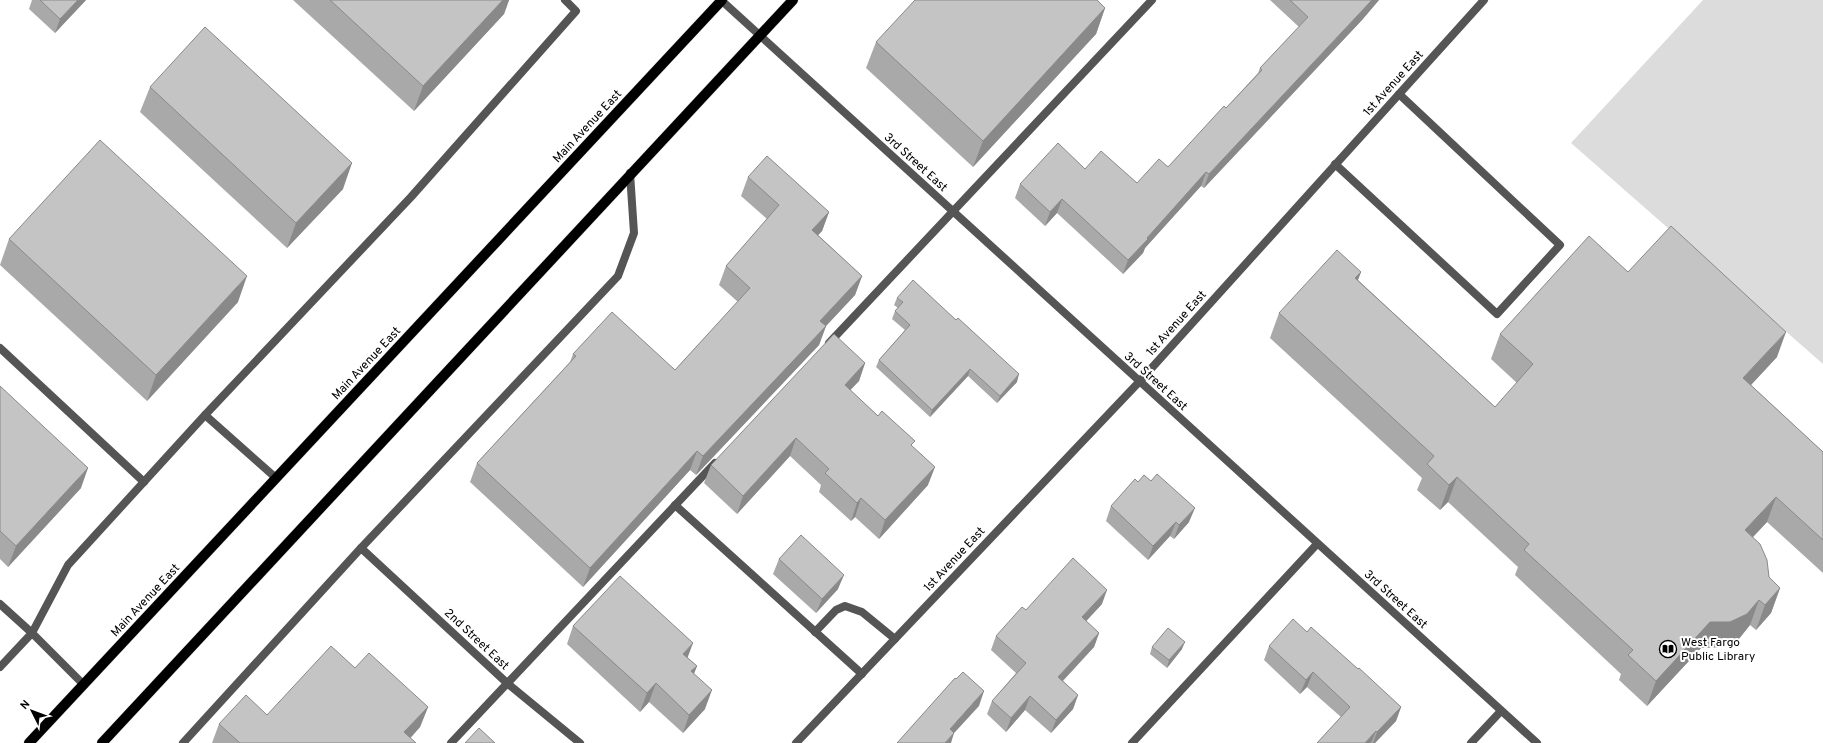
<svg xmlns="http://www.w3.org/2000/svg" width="1823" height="743" viewBox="0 0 1823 743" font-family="Overpass,sans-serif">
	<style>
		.green { fill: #dcdcdc }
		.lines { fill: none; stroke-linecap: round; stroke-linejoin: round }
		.primary-casing { stroke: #dbdbdb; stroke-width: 11 }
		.lane { stroke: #555; stroke-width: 8 }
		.street { stroke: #555; stroke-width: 8 }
		.primary { stroke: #000; stroke-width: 10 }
		.wall { fill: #a9a9a9 }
		.shaded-wall { fill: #898989 }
		.building { fill: #c4c4c4; stroke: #898989 }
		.labels { text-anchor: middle; stroke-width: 4; stroke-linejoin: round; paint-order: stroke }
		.street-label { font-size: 12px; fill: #000; stroke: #fff }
		.poi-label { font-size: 12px; fill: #000; stroke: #fff; text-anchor: start }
	</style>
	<rect width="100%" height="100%" fill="#fff"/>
	<path class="green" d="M1703,0H1823V364L1571,143Z"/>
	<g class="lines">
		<g class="primary-casing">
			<g id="primary">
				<path d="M29,743L722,0"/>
				<path d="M102,743C333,496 562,247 793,0"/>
			</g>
		</g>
		<g class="lane">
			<path d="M1335,164L1497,314L1560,245L1399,94"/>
			<path d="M0,348L144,482"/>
			<path d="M205,415L276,478"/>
			<path d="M675,505L862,674"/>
			<path d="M0,604L32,633L0,667"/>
			<path d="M815,632L836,610L845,606L862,612L895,639"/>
			<path d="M83,684L32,633L68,565L205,415L411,197L576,11L565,0"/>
			<path d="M1132,743L1317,544"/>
		</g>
		<g class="street">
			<path d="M721,0L1537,743"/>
			<path d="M829,343L1152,0"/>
			<path d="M361,548L507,683L580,743"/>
			<path d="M183,743L361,548L618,276L634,233L630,173"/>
			<path d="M451,743L715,463"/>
			<path d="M796,743L1139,382L1484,0"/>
			<path d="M1471,743L1501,711"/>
		</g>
		<use href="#primary" class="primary"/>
	</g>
	<g class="wall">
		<path d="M32,0H86L55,33L29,9Z"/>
		<path d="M293,0H509L504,14L414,111Z"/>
		<path d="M1270,0H1379L1362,20L1204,188L1201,186L1145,248L1143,253L1123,274L1057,213L1045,226L1015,198L1020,184L1085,169L1137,183L1168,167L1226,108L1258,73L1260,68L1299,27Z"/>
		<path d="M1105,8L1096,34L973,167L866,68L876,42Z"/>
		<path d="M150,87L343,189L287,248L140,112Z"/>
		<path d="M748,177L829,212L822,231L818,235L862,276L855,295L826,326L819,345L696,475L690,470L583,587L470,482L477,463L570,362L573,354L675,370L738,302L719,285L726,266L767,219L741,196Z"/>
		<path d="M9,239L238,302L147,401L0,265Z"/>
		<path d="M1361,272L1358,280L1495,407L1517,383L1491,359L1500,334L1628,272L1777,357L1751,385L1823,452V573L1767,522L1753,537L1769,577L1780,588L1771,613L1756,630L1750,625L1738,640L1721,647L1701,648L1647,706L1619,680L1621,674L1515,575L1518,567L1448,502L1440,510L1417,490L1422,478L1270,338L1279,313Z"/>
		<path d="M897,298L1017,382L997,403L968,376L930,417L876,367L879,360L905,330L892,319L895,311L898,308L894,305Z"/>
		<path d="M865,363L859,381L850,390L912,447L928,485L879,539L855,517L851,521L819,492L821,485L790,456L737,514L704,483L711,465Z"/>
		<path d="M0,386L81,488L8,567L0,559Z"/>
		<path d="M1138,482L1189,522L1174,539L1170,536L1148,560L1106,521L1111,506Z"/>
		<path d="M779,559L838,589L816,613L773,574Z"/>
		<path d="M1102,604L1086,621L1099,633L1094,647L1063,681L1078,695L1073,709L1051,733L1025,710L1006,732L987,714L992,701L1016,673L991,650L996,636L1026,610Z"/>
		<path d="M573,626L688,658L697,666L694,673L705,709L683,733L649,702L640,712L567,644Z"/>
		<path d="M1307,632L1358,669L1401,707L1396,721L1375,743H1317L1341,717L1307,687L1300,694L1264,660L1269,646Z"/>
		<path d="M1152,647L1182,649L1167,668L1150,654Z"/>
		<path d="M355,668L428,707L420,727L410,738L416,743H212L219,724L267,715Z"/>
	</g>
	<g class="shaded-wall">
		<path d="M78,0H86L55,33L60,19Z"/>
		<path d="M503,0H509L504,14L414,111L423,86Z"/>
		<path d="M1372,0H1379L1362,20L1204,188L1209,174Z"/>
		<path d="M1105,8L1096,34L973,167L983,141Z"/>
		<path d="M352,163L343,189L287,248L296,223Z"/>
		<path d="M1206,172L1201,186L1145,248L1143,253L1123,274L1128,260L1147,238Z"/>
		<path d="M1062,199L1057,213L1045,226L1050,212Z"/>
		<path d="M829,212L822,231L805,249L812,230Z"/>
		<path d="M1361,272L1351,297L1355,278Z"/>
		<path d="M247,276L238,302L147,401L156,375Z"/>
		<path d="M862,276L855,295L826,326L819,345L696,475L703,456L820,321Z"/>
		<path d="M1786,332L1777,357L1734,403L1743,378Z"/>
		<path d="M865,363L859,381L838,403L845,385Z"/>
		<path d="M970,369L968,376L930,417L932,410Z"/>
		<path d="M1019,374L1017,382L997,403L1000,396Z"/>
		<path d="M796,438L790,456L737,514L743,496Z"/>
		<path d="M697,451L690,470L583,587L590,568Z"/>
		<path d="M935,467L928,485L879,539L885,520Z"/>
		<path d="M88,468L81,488L8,567L16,546Z"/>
		<path d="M1457,477L1448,502L1440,510L1449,485Z"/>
		<path d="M1776,497L1767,522L1736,555L1745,530Z"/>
		<path d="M861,498L855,517L851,521L857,503Z"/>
		<path d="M1195,508L1189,522L1174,539L1179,525Z"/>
		<path d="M1176,522L1170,536L1148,560L1153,546Z"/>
		<path d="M844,575L838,589L816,613L822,599Z"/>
		<path d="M1780,588L1771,613L1756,630L1765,605Z"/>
		<path d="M1107,590L1102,604L1077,631L1082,617Z"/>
		<path d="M1759,600L1750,625L1738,640L1721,647L1701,648L1647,706L1656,681L1710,622Z"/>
		<path d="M1099,633L1094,647L1053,691L1058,677Z"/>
		<path d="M1185,642L1182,649L1167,668L1169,660Z"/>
		<path d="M693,643L686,662L683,654Z"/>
		<path d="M697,666L690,684L691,671Z"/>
		<path d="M1313,672L1307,687L1300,694L1306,680Z"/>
		<path d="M656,683L649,702L640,712L647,693Z"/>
		<path d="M712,690L705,709L683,733L689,715Z"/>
		<path d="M984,691L979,706L945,743L950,729Z"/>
		<path d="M1078,695L1073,709L1051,733L1056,720Z"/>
		<path d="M1030,696L1025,710L1006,732L1011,718Z"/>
		<path d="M428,707L420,727L406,743L404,732Z"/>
		<path d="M1401,707L1396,721L1375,743H1373L1377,732Z"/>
		<path d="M1376,731L1371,743H1365Z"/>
		<path d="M954,733L951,743H945Z"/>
	</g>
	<g class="building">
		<path d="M40,0H78L60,19Z"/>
		<path d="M330,0H503L423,86Z"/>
		<path d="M915,0H1097L1105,8L983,141L876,42Z"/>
		<path d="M1290,0H1372L1209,174L1206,172L1147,238L1148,239L1128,260L1062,199L1050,212L1020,184L1058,143L1085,169L1101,151L1137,183L1159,159L1168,167L1224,106L1226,108L1262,70L1260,68L1308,17Z"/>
		<path d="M205,27L352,163L296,223L150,87Z"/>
		<path d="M100,140L247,276L156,375L9,239Z"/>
		<path d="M767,156L829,212L812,230L862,276L820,321L826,326L703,456L697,451L590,568L477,463L576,356L573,354L612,312L675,370L750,288L726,266L779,205L748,177Z"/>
		<path d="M1671,226L1786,332L1743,378L1823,452V540L1776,497L1745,530L1760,544L1767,560L1769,577L1780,588L1765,605L1759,600L1747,614L1730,622H1710L1656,681L1628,655L1633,650L1524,550L1529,544L1457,477L1449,485L1427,464L1434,456L1279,313L1337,250L1361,272L1355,278L1495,407L1533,364L1500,334L1589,236L1628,272Z"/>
		<path d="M913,280L956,320L958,318L1019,374L1000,396L970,369L932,410L879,360L910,325L895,311L903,302L897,298Z"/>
		<path d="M834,334L865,363L845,385L878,416L882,411L915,441L911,445L935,467L885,520L861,498L857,503L825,473L829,469L796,438L743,496L711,465Z"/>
		<path d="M0,386L88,468L16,546L0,531Z"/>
		<path d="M1157,474L1195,508L1179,525L1176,522L1153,546L1111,506L1135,479L1138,482L1144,475L1151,481Z"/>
		<path d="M801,535L844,575L822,599L779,559Z"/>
		<path d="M1073,558L1107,590L1082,617L1099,633L1058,677L1078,695L1056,720L1030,696L1011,718L992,701L1026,663L996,636L1022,607L1026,610Z"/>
		<path d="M620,576L693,643L683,654L697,666L691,671L712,690L689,715L656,683L647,693L573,626Z"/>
		<path d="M1293,619L1307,632L1311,627L1358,669L1359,668L1401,707L1377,732L1376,731L1365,743H1317L1350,707L1313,672L1306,680L1269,646Z"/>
		<path d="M1168,628L1185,642L1169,660L1152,647Z"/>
		<path d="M331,646L355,668L369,653L428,707L404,732L416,743H240L219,724L246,695L267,715Z"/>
		<path d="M963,672L984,691L950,729L954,733L945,743H897L955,678L956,679Z"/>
		<path d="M479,728L495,743H465Z"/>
	</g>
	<defs>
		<g id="library-ring" transform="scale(0.9)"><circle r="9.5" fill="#fff" stroke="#000" stroke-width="1.5"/><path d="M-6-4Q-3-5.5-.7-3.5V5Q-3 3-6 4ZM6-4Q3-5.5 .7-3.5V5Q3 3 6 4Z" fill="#000"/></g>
	</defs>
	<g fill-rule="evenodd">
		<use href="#library-ring" x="1668" y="649"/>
	</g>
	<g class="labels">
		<g class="street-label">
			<text transform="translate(1393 83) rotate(-48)" y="4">1st Avenue East</text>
			<text transform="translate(587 126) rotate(-47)" y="4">Main Avenue East</text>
			<text transform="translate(916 162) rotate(42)" y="4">3rd Street East</text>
			<text transform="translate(1176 323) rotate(-48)" y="4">1st Avenue East</text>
			<text transform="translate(366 363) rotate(-47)" y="4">Main Avenue East</text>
			<text transform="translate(1156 381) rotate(42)" y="4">3rd Street East</text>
			<text transform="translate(954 559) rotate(-47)" y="4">1st Avenue East</text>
			<text transform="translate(1396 599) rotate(42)" y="4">3rd Street East</text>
			<text transform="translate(145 600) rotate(-47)" y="4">Main Avenue East</text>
			<text transform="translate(477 639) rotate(43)" y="4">2nd Street East</text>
		</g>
		<g class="poi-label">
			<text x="1681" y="646">West Fargo<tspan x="1681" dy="14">Public Library</tspan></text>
		</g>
	</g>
	<g transform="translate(32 711) rotate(312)" stroke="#ffffff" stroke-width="3" paint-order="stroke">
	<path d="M0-3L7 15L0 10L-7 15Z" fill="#000000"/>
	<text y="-6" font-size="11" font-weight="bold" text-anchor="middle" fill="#000000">N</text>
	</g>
</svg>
